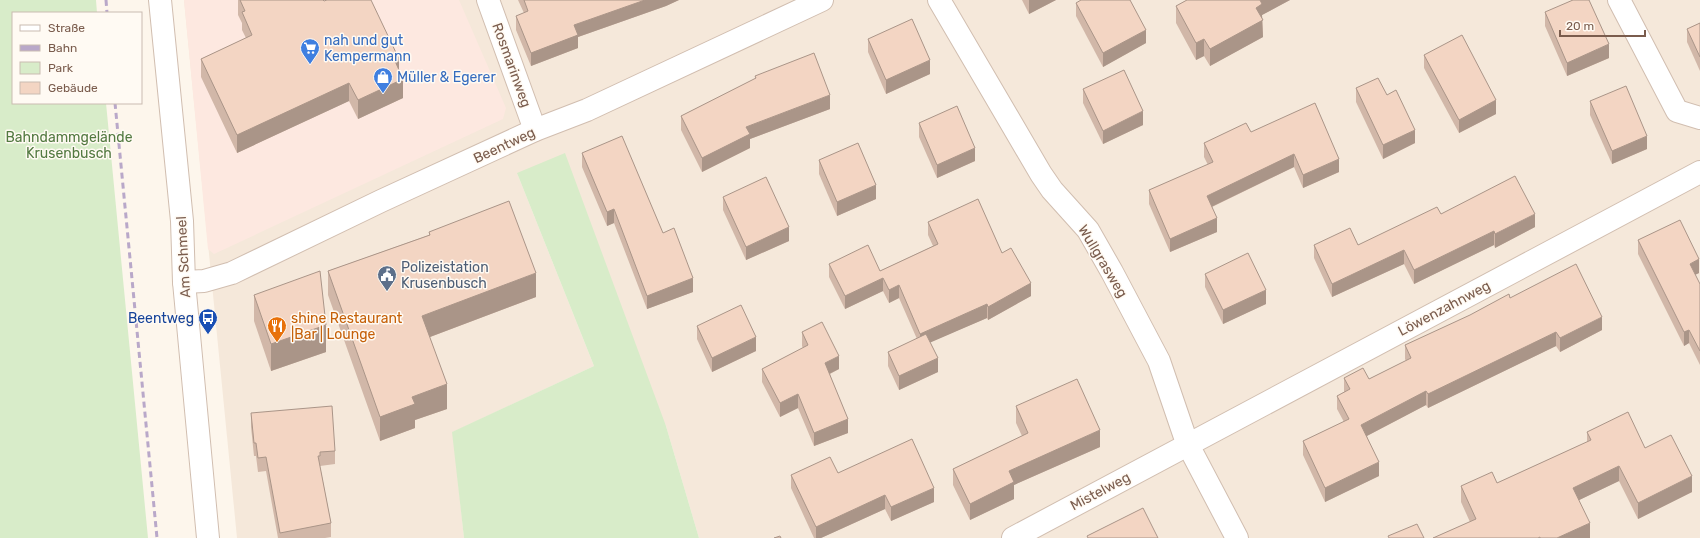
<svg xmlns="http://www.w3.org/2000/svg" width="1700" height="538" viewBox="0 0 1700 538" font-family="Rubik,sans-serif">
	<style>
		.residential { fill: #f5e8da }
		.commercial { fill: #fde8e0 }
		.green { fill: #d8ecc9 }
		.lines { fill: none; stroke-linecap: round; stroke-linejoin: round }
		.minor-casing { stroke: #d1beb0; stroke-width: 24 }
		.minor { stroke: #fff; stroke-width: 22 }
		.rail { stroke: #b9a8c9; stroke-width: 3; stroke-dasharray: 6 4; stroke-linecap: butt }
		.wall { fill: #d1b7a8 }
		.shaded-wall { fill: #aa9588 }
		.building { fill: #f3d5c3; stroke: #aa9588 }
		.labels { text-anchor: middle; stroke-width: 3; stroke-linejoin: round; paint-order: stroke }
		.shop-label { font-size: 14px; fill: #366cbe; stroke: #fffaf3; text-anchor: start }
		.street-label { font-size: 14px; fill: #7a5c4d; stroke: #fffaf3 }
		.park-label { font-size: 14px; fill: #537a41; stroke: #fffaf3 }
		.service-label { font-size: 14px; fill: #4e5e75; stroke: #fffaf3; text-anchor: start }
		.transit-label { font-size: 14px; fill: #164399; stroke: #fffaf3; text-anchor: end }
		.food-label { font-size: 14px; fill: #c56008; stroke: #fffaf3; text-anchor: start }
	</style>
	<rect width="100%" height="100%" fill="#fdf6ec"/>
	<path class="residential" d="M184,0H1700V538H699L666,426L517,173L594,366L453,432L464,538H237Z"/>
	<path class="commercial" d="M184,0H459L506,108L503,119L214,254L208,249Z"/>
	<g class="green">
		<path d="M0,0H96L97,13H13V103H106L148,538H0Z"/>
		<path d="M565,153L666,426L699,538H464L452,432L594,366L517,173Z"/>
	</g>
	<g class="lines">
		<g class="minor-casing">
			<g id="minor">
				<path d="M160,0L182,221L184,282L208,538"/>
				<path d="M488,0L535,130"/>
				<path d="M939,0L1041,174L1052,190L1088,230L1112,272L1159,361L1187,443L1237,538"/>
				<path d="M1619,0L1677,111L1700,118"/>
				<path d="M184,282L204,281L232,273L381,201L535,130L587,110L822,0"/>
				<path d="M1013,538L1700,172"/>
			</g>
		</g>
		<use href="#minor" class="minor"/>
		<g class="rail">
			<path d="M106,0L107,13"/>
			<path d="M115,103L157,538"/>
		</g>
	</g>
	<g class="wall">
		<path d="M238,0H323L324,1L399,69L403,98L358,119L349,101L237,153L201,77V59L246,38L242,30V23L238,15Z"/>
		<path d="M518,0H679L666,6L578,37V48L531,66L516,30V16L524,13Z"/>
		<path d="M1022,0H1056L1029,14Z"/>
		<path d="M1187,0H1290L1262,15L1263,37L1210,66L1204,56L1196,60L1176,23V6Z"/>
		<path d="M1076,3L1146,43L1103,67L1076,16Z"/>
		<path d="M1545,12L1609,58L1567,76L1545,26Z"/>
		<path d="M1700,23V71L1687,42V29Z"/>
		<path d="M868,39L930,74L886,94L868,52Z"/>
		<path d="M1424,55L1496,114L1459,133L1424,68Z"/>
		<path d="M755,76L830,109L750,139V148L702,172L681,130V116L755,79Z"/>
		<path d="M1356,88L1387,95L1415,143L1383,159L1356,102Z"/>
		<path d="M1083,89L1143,125L1103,144L1083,103Z"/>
		<path d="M1590,101L1647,149L1612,164L1590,115Z"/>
		<path d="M919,123L975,161L937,178L919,137Z"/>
		<path d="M1251,132L1339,172L1303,188L1294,167L1212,207L1217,232L1170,252L1149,204V190L1208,165L1204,157V143Z"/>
		<path d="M582,153L693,292L647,309L614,223L607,226L582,167Z"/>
		<path d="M819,160L876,199L837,216L819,174Z"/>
		<path d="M723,197L789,241L746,260L723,210Z"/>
		<path d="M1441,214L1535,227L1495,248L1494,245L1414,284L1404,264L1332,297L1314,258V245H1358Z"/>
		<path d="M928,222L1002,253L1031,296L988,320L987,318L930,342L938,372L899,390L888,366V352L917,339L899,298L889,303L883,291L845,309L829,277V264L880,271L933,246L928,235Z"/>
		<path d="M429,232L536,297L430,337L447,409L415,420V428L380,441L328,295V271L429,235Z"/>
		<path d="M1638,240L1699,273L1695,275L1700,284V365L1689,343L1684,346L1638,254Z"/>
		<path d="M1205,274L1266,304L1223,324L1205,287Z"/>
		<path d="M254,295L326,352L271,371L254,321Z"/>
		<path d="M1510,298L1602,330L1560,352L1556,346L1428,408L1426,405L1367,436L1379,476L1325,502L1303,455V441L1344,422L1337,409V396L1344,392V378L1369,379L1406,361L1405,359V345Z"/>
		<path d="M697,326L756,351L712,372L697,339Z"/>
		<path d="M802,332L839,369L830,374L848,433L814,446L798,408L780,417L762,382V369L803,348L802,346Z"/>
		<path d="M1016,406L1100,447L1014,485V499L970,520L953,485V469L1022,436L1016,423Z"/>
		<path d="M251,413L335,451V464L320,466L331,523V537L325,538H278L266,471L258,472L256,456H254L251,427Z"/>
		<path d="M1587,432L1645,448L1692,492L1638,519L1619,481L1579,500L1590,538H1433L1470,522L1461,502V486L1497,483L1587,442Z"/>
		<path d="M838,473L934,502L891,521L885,509L821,538H814L791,488V475Z"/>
	</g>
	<g class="shaded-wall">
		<path d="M645,0H679L666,6L578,37V48L531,66V53L574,25Z"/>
		<path d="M1029,0H1056L1029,14Z"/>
		<path d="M1260,0H1290L1262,15L1263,37L1210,66V49Z"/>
		<path d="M1146,30V43L1103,67V53Z"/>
		<path d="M1204,39V56L1196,60V43Z"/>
		<path d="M1609,44V58L1567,76V63Z"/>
		<path d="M399,59V78L395,61Z"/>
		<path d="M930,60V74L886,94V80Z"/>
		<path d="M403,79V98L358,119V100Z"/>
		<path d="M349,83V101L237,153V135Z"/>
		<path d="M830,95V109L750,139V148L702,172V158L746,127Z"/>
		<path d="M1496,100V114L1459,133V120Z"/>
		<path d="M1143,111V125L1103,144V131Z"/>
		<path d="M1415,130V143L1383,159V145Z"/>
		<path d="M1647,136V149L1612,164V151Z"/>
		<path d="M975,148V161L937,178V165Z"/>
		<path d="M1294,154V167L1207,209V196Z"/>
		<path d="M1339,159V172L1303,188V175Z"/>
		<path d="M876,185V199L837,216V202Z"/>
		<path d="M614,209V223L607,226V212Z"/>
		<path d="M1535,214V227L1495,248V234Z"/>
		<path d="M1217,218V232L1170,252V239Z"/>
		<path d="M789,227V241L746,260V247Z"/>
		<path d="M1494,231V245L1414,284V270Z"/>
		<path d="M1404,250V264L1332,297V284Z"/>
		<path d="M1699,259V273L1690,277V264Z"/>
		<path d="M536,273V297L422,340V316Z"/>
		<path d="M693,278V292L647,309V296Z"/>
		<path d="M883,278V291L845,309V296Z"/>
		<path d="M1031,283V296L988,320V307Z"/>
		<path d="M899,285V298L889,303V290Z"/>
		<path d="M1266,290V304L1223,324V310Z"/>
		<path d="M987,304V318L920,347V334Z"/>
		<path d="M1602,317V330L1560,352V338Z"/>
		<path d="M326,325V352L271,371V344Z"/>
		<path d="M1689,330V343L1684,346V332Z"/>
		<path d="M1556,332V346L1428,408V394Z"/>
		<path d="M756,337V351L712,372V358Z"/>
		<path d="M839,356V369L825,376V363Z"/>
		<path d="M938,358V372L899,390V376Z"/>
		<path d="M447,384V409L415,420V428L380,441V417L412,397Z"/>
		<path d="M1426,391V405L1361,439V425Z"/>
		<path d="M798,394V408L780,417V403Z"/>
		<path d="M848,419V433L814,446V433Z"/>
		<path d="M1100,430V447L1014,485V499L970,520V504L1009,471Z"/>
		<path d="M1379,462V476L1325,502V488Z"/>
		<path d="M1619,466V481L1573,503V488Z"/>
		<path d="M1692,476V492L1638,519V503Z"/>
		<path d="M934,488V502L891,521V507Z"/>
		<path d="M885,495V509L821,538H816V527Z"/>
		<path d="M1590,523V538H1557Z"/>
	</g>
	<g class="building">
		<path d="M240,0H323L324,1L327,0H371L399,59L395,61L403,79L358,100L349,83L237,135L201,59L252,35L242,12L245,11Z"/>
		<path d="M524,0H645L574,25L578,35L531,53L516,16L528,11Z"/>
		<path d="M1081,0H1130L1146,30L1103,53L1076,3Z"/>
		<path d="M1187,0H1260L1262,4L1256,8L1263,20L1210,49L1204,39L1196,43L1176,6Z"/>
		<path d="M1573,0H1589L1609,44L1567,63L1545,12Z"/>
		<path d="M912,19L930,60L886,80L868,39Z"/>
		<path d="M1700,23V57L1687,29Z"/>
		<path d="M1462,35L1496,100L1459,120L1424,55Z"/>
		<path d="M814,53L830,95L746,127L750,134L702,158L681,116L756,78L755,76Z"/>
		<path d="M1124,70L1143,111L1103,131L1083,89Z"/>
		<path d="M1378,78L1387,95L1396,90L1415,130L1383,145L1356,88Z"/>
		<path d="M1626,86L1647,136L1612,151L1590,101Z"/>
		<path d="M1315,103L1339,159L1303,175L1294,154L1207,196L1217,218L1170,239L1149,190L1213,162L1204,143L1246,123L1251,132Z"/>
		<path d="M957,106L975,148L937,165L919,123Z"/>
		<path d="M622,136L663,233L674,228L693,278L647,296L614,209L607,212L582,153Z"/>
		<path d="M858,143L876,185L837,202L819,160Z"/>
		<path d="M1515,176L1535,214L1495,234L1494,231L1414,270L1404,250L1332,284L1314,245L1350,228L1358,245L1437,207L1441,214Z"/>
		<path d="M766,177L789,227L746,247L723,197Z"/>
		<path d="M978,199L1002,253L1011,248L1031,283L988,307L987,304L920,334L899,285L889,290L883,278L845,296L829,264L868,245L880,271L938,244L928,222Z"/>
		<path d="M509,201L536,273L422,316L447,384L412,397L415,404L380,417L328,271L430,235L429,232Z"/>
		<path d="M1680,220L1699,259L1690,264L1700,284V351L1689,330L1684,332L1638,240Z"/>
		<path d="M1248,253L1266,290L1223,310L1205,274Z"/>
		<path d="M1576,264L1602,317L1560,338L1556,332L1428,394L1426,391L1361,425L1379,462L1325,488L1303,441L1349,419L1337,396L1350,389L1344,378L1363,368L1369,379L1411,358L1405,345L1470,315L1509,294L1510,298Z"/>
		<path d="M320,271L326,325L271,344L254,295Z"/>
		<path d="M741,305L756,337L712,358L697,326Z"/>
		<path d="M822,322L839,356L825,363L848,419L814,433L798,394L780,403L762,369L808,345L802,332Z"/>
		<path d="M926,334L938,358L899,376L888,352Z"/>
		<path d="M1077,379L1100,430L1009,471L1014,482L970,504L953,469L1028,433L1016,406Z"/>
		<path d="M332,406L335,451L320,452V456H318L331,523L280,533L266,457L258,458L256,443H254L251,413Z"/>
		<path d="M1628,412L1645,448L1671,435L1692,476L1638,503L1619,466L1573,488L1590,523L1557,538H1540V537L1538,538H1433L1476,519L1461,486L1492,472L1497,483L1591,440L1587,432Z"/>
		<path d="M912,439L934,488L891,507L885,495L816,527L791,475L830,457L838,473Z"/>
		<path d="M1143,508L1158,538H1088L1087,536Z"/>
		<path d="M1417,524L1424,538H1389L1388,536Z"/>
		<path d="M780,536L781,538H774Z"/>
	</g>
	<defs>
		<g id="supermarket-pin" transform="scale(1)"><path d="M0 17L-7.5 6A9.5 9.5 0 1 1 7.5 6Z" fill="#3f7fe0" stroke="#fffaf3"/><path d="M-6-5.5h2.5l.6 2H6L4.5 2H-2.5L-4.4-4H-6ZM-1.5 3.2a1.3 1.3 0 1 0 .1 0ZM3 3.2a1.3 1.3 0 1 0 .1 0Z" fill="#fff"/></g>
		<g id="shop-pin" transform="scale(1)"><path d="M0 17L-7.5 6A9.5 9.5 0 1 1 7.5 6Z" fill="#3f7fe0" stroke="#fffaf3"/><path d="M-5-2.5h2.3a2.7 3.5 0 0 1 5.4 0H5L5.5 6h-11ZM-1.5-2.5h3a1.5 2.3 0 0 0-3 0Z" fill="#fff"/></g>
		<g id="civic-pin" transform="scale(1)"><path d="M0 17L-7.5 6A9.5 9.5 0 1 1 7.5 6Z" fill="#5c6f8a" stroke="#fffaf3"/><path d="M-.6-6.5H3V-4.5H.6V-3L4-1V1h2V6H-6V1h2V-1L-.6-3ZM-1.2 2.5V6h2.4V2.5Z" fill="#fff"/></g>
		<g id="bus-pin" transform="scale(1)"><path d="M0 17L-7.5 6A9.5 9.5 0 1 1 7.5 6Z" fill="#1a4fb4" stroke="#fffaf3"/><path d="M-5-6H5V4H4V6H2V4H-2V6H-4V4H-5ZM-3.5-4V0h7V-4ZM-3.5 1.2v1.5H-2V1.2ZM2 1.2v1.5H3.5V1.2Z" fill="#fff"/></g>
		<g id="restaurant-pin" transform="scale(1)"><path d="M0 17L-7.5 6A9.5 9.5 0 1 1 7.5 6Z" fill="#e8710a" stroke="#fffaf3"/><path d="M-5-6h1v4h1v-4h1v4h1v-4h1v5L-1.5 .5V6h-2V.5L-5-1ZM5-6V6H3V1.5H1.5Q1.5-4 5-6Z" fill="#fff"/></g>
	</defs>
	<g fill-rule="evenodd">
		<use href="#supermarket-pin" x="310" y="48"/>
		<use href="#shop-pin" x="383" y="77"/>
		<use href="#civic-pin" x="387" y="275"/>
		<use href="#bus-pin" x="208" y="318"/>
		<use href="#restaurant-pin" x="277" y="326"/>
	</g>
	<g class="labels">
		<g class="shop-label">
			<text x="324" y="45">nah und gut<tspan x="324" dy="16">Kempermann</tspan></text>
			<text x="397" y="82">Müller &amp; Egerer</text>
		</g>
		<g class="street-label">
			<text transform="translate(512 65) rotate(70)" y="5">Rosmarinweg</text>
			<text transform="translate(504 145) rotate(-25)" y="5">Beentweg</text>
			<text transform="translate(183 257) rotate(-93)" y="5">Am Schmeel</text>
			<text transform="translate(1103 261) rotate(59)" y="5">Wullgrasweg</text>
			<text transform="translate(1444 308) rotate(-28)" y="5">Löwenzahnweg</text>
			<text transform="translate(1100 491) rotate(-28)" y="5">Mistelweg</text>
		</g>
		<g class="park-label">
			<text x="69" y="142">Bahndammgelände<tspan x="69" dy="16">Krusenbusch</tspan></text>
		</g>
		<g class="service-label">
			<text x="401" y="272">Polizeistation<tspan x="401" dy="16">Krusenbusch</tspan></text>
		</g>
		<g class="transit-label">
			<text x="194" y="323">Beentweg</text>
		</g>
		<g class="food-label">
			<text x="291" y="323">shine Restaurant<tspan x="291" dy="16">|Bar | Lounge</tspan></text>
		</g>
	</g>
	<rect x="12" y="12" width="130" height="92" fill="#fffaf3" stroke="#cabbb1"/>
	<rect x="20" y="25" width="20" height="6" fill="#ffffff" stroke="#cabbb1"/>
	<text x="48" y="32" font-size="12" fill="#7a5c4d">Straße</text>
	<rect x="20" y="45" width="20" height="6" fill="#b9a8c9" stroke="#cabbb1"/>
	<text x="48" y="52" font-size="12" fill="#7a5c4d">Bahn</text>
	<rect x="20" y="62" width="20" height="12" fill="#d8ecc9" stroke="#cabbb1"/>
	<text x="48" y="72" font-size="12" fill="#7a5c4d">Park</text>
	<rect x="20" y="82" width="20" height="12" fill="#f3d5c3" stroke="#cabbb1"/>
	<text x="48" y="92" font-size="12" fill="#7a5c4d">Gebäude</text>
	<path d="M1560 30v6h85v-6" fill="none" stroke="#7a5c4d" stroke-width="2"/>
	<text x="1566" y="30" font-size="12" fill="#7a5c4d" stroke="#fffaf3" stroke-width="3" paint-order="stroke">20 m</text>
</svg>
